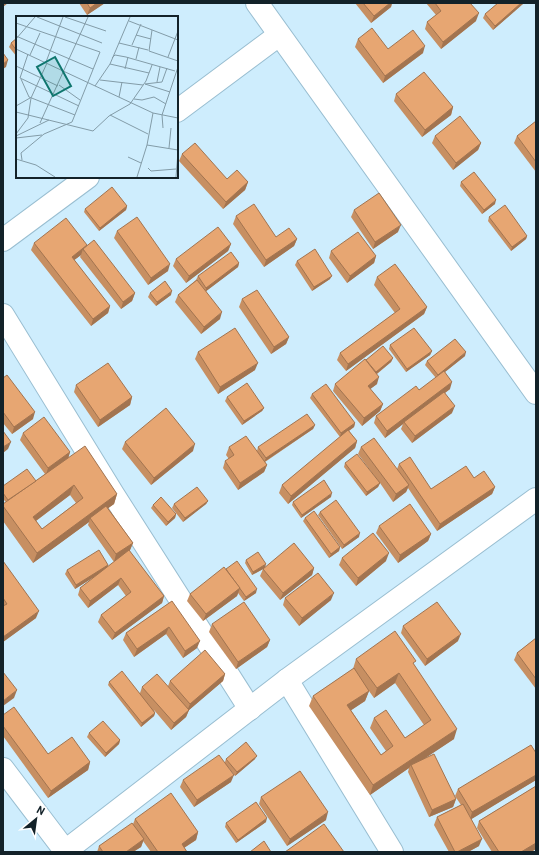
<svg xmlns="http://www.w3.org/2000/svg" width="539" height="855" viewBox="0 0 539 855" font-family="Barlow,sans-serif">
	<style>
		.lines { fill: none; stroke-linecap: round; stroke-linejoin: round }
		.street-casing { stroke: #99bed1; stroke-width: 24 }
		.street { stroke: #fff; stroke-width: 22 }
		.wall { fill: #c78f62; fill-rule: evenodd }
		.shaded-wall { fill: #a27450 }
		.building { fill: #e7a672; stroke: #a27450; fill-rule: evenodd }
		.inset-road { fill: none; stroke: #839ca8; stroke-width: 1 }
		.view { fill: #0f766e; fill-opacity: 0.15; stroke: #0f766e; stroke-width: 2 }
		.inset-edge { fill: none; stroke: #132229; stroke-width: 2 }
	</style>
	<rect width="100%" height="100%" fill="#ceedfd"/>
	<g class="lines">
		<g class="street-casing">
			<g id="street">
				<path d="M257,3L536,393"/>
				<path d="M177,111L279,35"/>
				<path d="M3,240L88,177"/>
				<path d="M3,315L113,494L250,709"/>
				<path d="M287,680L392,852"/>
				<path d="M3,769L66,852"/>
				<path d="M64,852L287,680L536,499"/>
			</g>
		</g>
		<use href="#street" class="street"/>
	</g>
	<g class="wall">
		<path d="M79,3H105L87,15Z"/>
		<path d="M355,3H392L391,7L371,23Z"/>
		<path d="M426,3H470L476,21L441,49L425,29L427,22L436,15Z"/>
		<path d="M498,3H524L493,30L483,18L485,14Z"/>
		<path d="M17,38V57L9,47L11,43Z"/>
		<path d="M358,39L388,49L423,53L383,83L355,47Z"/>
		<path d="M396,94L453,107L451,115L422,137L394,101Z"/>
		<path d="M536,121V172L514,143L517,136Z"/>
		<path d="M435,136L481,143L478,150L453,170L432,143Z"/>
		<path d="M182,154L227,179L248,182L245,190L223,209L179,161Z"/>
		<path d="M461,182L495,204L482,214L460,186Z"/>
		<path d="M127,206L126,210L99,231L84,212L85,209Z"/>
		<path d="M354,210L398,232L373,249L351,217Z"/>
		<path d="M236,216L276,237L297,239L294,246L264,267L233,224Z"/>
		<path d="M489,217L527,236L526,239L511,251L488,221Z"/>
		<path d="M117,231L168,271L148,285L114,238Z"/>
		<path d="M34,243L87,245L86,247L135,293L132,301L121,309L80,257L81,255L74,260L110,306L108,313L91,326L31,250Z"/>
		<path d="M231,244L228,251L186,283L173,266L176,259Z"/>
		<path d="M331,251L376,256L374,263L347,283L329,258Z"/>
		<path d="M297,261L330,279L312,291L295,265Z"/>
		<path d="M239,263L238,267L206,291L220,319L201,334L175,302L178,295L196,280L198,276Z"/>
		<path d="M377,277L427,307L424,314L346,371L337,360L340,353L395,313L374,285Z"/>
		<path d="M150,293L171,295L156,306L148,297Z"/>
		<path d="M242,299L289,337L286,344L271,354L239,307Z"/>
		<path d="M390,345L432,351L430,355L406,372L389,349Z"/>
		<path d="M198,352L255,370L218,394L195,359Z"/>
		<path d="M465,356L445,372L450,389L445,393L452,413L412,443L401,429L403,424L385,438L374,423L376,416L419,390L436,378L425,365L427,361Z"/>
		<path d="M393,358L391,362L377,374V384L370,389L383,404L380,411L362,426L333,391L335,384L366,360Z"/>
		<path d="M3,378L33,419L12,434L3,423Z"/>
		<path d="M76,385L132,397L130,405L98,427L74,392Z"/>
		<path d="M312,394L355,423L354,427L349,431L357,441L355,448L288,504L279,493L282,485L346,433L340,437L310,398Z"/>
		<path d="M227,397L264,408L262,411L242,425L225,401Z"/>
		<path d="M315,425L313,429L265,462L267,465L264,472L238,490L223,468L225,461L229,459L226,455L229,447L257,451L258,447Z"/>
		<path d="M23,433L70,452L68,458L117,494L114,504L108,508L133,543L130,550L129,551L164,596L162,603L112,640L98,622L101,615L126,596L118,585L88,608L78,595L80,588L98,574L75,589L65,574L67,570L108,565L107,567L124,555L114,562L88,525L89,522L33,563L3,521V504L6,502L3,499V486L36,481L45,474L20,440ZM70,495L76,503L42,529L36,521Z"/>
		<path d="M125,442L193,451L151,485L122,449Z"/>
		<path d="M361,447L397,469L399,464L431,489L474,478L495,487L492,494L437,531L408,488L406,492L393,502L380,483L378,487L366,496L344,467L345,463L378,481L358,454Z"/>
		<path d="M331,497L301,518L292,505L293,502Z"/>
		<path d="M208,501L206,504L183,522L172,508L174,504Z"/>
		<path d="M153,505L176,514L175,518L166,526L151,508Z"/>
		<path d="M320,512L359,537L342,549L318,515Z"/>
		<path d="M305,518L340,547L339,551L329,558L303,521Z"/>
		<path d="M379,526L431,534L428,541L398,563L376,533Z"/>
		<path d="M342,558L386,561L356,586L339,565Z"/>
		<path d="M246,560L265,567L314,568L312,575L280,600L260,576L263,569L252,575L245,563Z"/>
		<path d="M3,561L36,618L3,642Z"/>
		<path d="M226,569L256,593L244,601L238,593L237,596L203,621L187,601L190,594Z"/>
		<path d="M285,598L331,600L299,626L283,605Z"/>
		<path d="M172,601L197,648L183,658L166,634L134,657L123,640L126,633Z"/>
		<path d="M212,624L270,640L267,647L236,669L209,632Z"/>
		<path d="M403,626L458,641L425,666L401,633Z"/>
		<path d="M536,638V689L514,660L517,653Z"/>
		<path d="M356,659L414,665L454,739L423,759L456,799L453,807L429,817L408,772L409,768L370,795L309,706L313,696L353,669ZM395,683L424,725L405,738L374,718L370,728L386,751L381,755L351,710L365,701L369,691L374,698Z"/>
		<path d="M225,674L223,681L189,710L186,717L171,730L154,710L155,713L154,716L141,727L108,685L109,682L140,693L142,687L168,686L170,681Z"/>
		<path d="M3,715L48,754L90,762L88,770L48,798L3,736Z"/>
		<path d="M89,733L120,740L119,744L105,757L87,737Z"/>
		<path d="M536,753V780L471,819L479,846L468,852H449L434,825L437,817L461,805L455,796L458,789Z"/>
		<path d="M226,759H255L235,776L228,767L231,782L194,807L180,787L183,780L225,762Z"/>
		<path d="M536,786V849L531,852H492L477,828L479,821Z"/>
		<path d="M261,797L326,820L287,846L259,804Z"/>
		<path d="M135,819L198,832L196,840L184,848L187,852H151L143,841L141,847L133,852H97L99,846L133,824Z"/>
		<path d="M266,822L236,843L225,827L226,823Z"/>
	</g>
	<g class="shaded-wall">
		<path d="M4,3H8L3,7V4Z"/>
		<path d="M97,3H105L87,15L90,8Z"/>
		<path d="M390,3H392L391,7L371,23L374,16Z"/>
		<path d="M521,3H524L493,30L495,26Z"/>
		<path d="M479,13L476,21L441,49L443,42Z"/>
		<path d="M425,46L423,53L383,83L385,76Z"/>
		<path d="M8,60L6,67L3,69V64Z"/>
		<path d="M453,107L451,115L422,137L425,130Z"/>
		<path d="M481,143L478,150L453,170L456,163Z"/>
		<path d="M248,182L245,190L223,209L226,202Z"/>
		<path d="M496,200L495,204L482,214L484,210Z"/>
		<path d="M127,206L126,210L99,231L100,228Z"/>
		<path d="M401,225L398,232L373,249L375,242Z"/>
		<path d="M527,236L526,239L511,251L512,247Z"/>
		<path d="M297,239L294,246L264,267L266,260Z"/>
		<path d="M231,244L228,251L186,283L189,276Z"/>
		<path d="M87,245L84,252L83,249L81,255L69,264L72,257Z"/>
		<path d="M376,256L374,263L347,283L350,276Z"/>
		<path d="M239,263L238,267L205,292L206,288Z"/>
		<path d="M170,264L168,271L148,285L151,278Z"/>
		<path d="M332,276L330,279L312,291L314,287Z"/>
		<path d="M172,291L171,295L156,306L157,302Z"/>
		<path d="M135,293L132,301L121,309L123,302Z"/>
		<path d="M110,306L108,313L91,326L93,319Z"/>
		<path d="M427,307L424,314L346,371L348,364Z"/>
		<path d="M222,312L220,319L201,334L204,327Z"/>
		<path d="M289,337L286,344L271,354L274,347Z"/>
		<path d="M432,351L430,355L406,372L407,369Z"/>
		<path d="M466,352L465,356L436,379L438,375Z"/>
		<path d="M393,358L391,362L375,375L376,372Z"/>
		<path d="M258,363L255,370L218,394L220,387Z"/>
		<path d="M379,377L377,384L365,393L368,386Z"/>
		<path d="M452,382L450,389L405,423L404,422L403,424L385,438L387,431Z"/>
		<path d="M132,397L130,405L98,427L100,420Z"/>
		<path d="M383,404L380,411L362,426L364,418Z"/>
		<path d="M455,406L452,413L412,443L415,436Z"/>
		<path d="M264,408L262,411L242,425L244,421Z"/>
		<path d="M35,412L33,419L12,434L14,427Z"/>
		<path d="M355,423L354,427L340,437L341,433Z"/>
		<path d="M315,425L313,429L264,462L266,458Z"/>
		<path d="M357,441L355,448L288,504L291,496Z"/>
		<path d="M11,442L8,449L3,453V447Z"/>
		<path d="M195,444L193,451L151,485L154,478Z"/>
		<path d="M70,452L68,459L46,475L48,468Z"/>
		<path d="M267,465L264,472L238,490L240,483Z"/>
		<path d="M380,483L378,487L366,496L367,492Z"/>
		<path d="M74,485L70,495L29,526L33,517Z"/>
		<path d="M409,485L406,492L393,502L396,494Z"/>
		<path d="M495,487L492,494L437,531L440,524Z"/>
		<path d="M332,493L331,497L301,518L302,515Z"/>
		<path d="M117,494L114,504L92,520L90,518L89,522L33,563L37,553Z"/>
		<path d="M208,501L206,504L183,522L185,518Z"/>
		<path d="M176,514L175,518L166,526L168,522Z"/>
		<path d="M360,533L359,537L342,549L344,545Z"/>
		<path d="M431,534L428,541L398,563L400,555Z"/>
		<path d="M133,543L130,550L114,562L116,554Z"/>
		<path d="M340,547L339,551L329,558L331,554Z"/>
		<path d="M389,553L386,561L356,586L358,578Z"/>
		<path d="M266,564L265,568L252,575L253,572Z"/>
		<path d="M108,565L107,569L75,589L76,585Z"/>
		<path d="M314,568L312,575L280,600L283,593Z"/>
		<path d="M121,578L118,585L88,608L90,601Z"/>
		<path d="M240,588L237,596L203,621L206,614Z"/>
		<path d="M257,589L256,593L244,601L246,597Z"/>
		<path d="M334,593L331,600L299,626L302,618Z"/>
		<path d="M164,596L162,603L112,640L115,633Z"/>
		<path d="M39,611L36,618L3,642V637Z"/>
		<path d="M169,627L166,634L134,657L137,649Z"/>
		<path d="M461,634L458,641L425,666L427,659Z"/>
		<path d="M270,640L267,647L236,669L238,662Z"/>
		<path d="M200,641L197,648L183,658L185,651Z"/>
		<path d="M399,673L395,683L374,698L377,688Z"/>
		<path d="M225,674L223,681L189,710L186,717L171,730L174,723L187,711L190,704Z"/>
		<path d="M17,690L14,698L3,706V701Z"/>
		<path d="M369,691L365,701L344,715L347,705Z"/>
		<path d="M155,713L154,716L141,727L142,723Z"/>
		<path d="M457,729L454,739L412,767L411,765L409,768L370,795L373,785Z"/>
		<path d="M120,740L119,744L105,757L106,753Z"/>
		<path d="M257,756L255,759L235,776L237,772Z"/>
		<path d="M90,762L88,770L48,798L51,791Z"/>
		<path d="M234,775L231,782L194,807L197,800Z"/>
		<path d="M536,775V780L470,820L472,812Z"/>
		<path d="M456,799L453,807L429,817L432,810Z"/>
		<path d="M328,812L326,820L287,846L290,839Z"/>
		<path d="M267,818L266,822L236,843L238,840Z"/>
		<path d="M198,832L196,840L179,851L182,844Z"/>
		<path d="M144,839L141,847L133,852H126Z"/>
		<path d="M482,839L479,846L468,852H457Z"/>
		<path d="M536,843V849L531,852H521Z"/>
	</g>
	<g class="building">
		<path d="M87,3H97L90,8Z"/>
		<path d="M363,3H390L374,16Z"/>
		<path d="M435,3H470L479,13L443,42L427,22L441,11Z"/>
		<path d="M498,3H521L495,26L485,14Z"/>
		<path d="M372,28L388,49L413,30L425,46L385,76L358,39Z"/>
		<path d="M17,38V51L11,43Z"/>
		<path d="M3,53L8,60L3,64Z"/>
		<path d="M424,72L453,107L425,130L396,94Z"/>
		<path d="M460,116L481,143L456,163L435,136Z"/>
		<path d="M536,121V162L517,136Z"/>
		<path d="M195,143L227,179L237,170L248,182L226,202L182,154Z"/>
		<path d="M474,172L496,200L484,210L461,182Z"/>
		<path d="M112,187L127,206L100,228L85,209Z"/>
		<path d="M379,193L401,225L375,242L354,210Z"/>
		<path d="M254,204L276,237L289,228L297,239L266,260L236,216Z"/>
		<path d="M505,205L527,236L512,247L489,217Z"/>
		<path d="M137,217L170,264L151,278L117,231Z"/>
		<path d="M66,218L87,245L72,257L110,306L93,319L34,243Z"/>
		<path d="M218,227L231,244L189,276L176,259Z"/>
		<path d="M358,232L376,256L350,276L331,251Z"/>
		<path d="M94,240L135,293L123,302L83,249Z"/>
		<path d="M315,249L332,276L314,287L297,261Z"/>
		<path d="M231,252L239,263L206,288L198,276Z"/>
		<path d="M395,264L427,307L348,364L340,353L400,309L377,277Z"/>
		<path d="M197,280L222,312L204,327L178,295Z"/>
		<path d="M165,281L172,291L157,302L150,293Z"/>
		<path d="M257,290L289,337L274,347L242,299Z"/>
		<path d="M235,328L258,363L220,387L198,352Z"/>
		<path d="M414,328L432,351L407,369L390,345Z"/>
		<path d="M455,339L466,352L438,375L427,361Z"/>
		<path d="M383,346L393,358L376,372L366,360Z"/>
		<path d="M365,359L379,377L368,386L383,404L364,418L335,384Z"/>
		<path d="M108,363L132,397L100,420L76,385Z"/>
		<path d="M444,371L452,382L387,431L376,416L416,386L419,390Z"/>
		<path d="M7,375L35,412L14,427L3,412V378Z"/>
		<path d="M247,383L264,408L244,421L227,397Z"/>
		<path d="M326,384L355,423L341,433L312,394Z"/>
		<path d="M444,392L455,406L415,436L404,422Z"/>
		<path d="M166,408L195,444L154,478L125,442Z"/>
		<path d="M307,414L315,425L266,458L258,447Z"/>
		<path d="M44,417L70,452L48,468L23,433Z"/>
		<path d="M348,430L357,441L291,496L282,485Z"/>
		<path d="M3,431L11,442L3,447Z"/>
		<path d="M246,436L267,465L240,483L225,461L234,455L229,447Z"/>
		<path d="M374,438L409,485L396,494L361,447Z"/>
		<path d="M85,446L117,494L37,553L3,506V504ZM74,485L83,498L42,529L33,517Z"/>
		<path d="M357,454L380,483L367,492L345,463Z"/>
		<path d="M410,457L431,489L466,466L474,478L484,471L495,487L440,524L399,464Z"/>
		<path d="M27,469L36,481L8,500L3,493V486Z"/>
		<path d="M324,480L332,493L302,515L293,502Z"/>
		<path d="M197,487L208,501L185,518L174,504Z"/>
		<path d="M161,497L176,514L168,522L153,505Z"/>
		<path d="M336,500L360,533L344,545L320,512Z"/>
		<path d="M410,504L431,534L400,555L379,526Z"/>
		<path d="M106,506L133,543L116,554L90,518Z"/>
		<path d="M314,511L340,547L331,554L305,518Z"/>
		<path d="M373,533L389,553L358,578L342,558Z"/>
		<path d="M294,543L314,568L283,593L263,569Z"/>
		<path d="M99,550L108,565L76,585L67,570Z"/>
		<path d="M129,550L164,596L115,633L101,615L131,592L121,578L90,601L80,588Z"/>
		<path d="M258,552L266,564L253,572L246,560Z"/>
		<path d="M3,561L39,611L3,637V606L7,604L3,598Z"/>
		<path d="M237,561L257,589L246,597L226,569Z"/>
		<path d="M224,567L240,588L206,614L190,594Z"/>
		<path d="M318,573L334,593L302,618L285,598Z"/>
		<path d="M172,601L200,641L185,651L169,627L137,649L126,633Z"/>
		<path d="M244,602L270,640L238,662L212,624Z"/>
		<path d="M437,602L461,634L427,659L403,626Z"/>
		<path d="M395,631L416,661L413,663L457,729L373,785L313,696L354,668L369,691L347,705L381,755L393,746L374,718L386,710L405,738L431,720L399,673L377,688L356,659Z"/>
		<path d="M536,638V679L517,653Z"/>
		<path d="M205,650L225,674L190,704L170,681Z"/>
		<path d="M122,671L155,713L142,723L109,682Z"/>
		<path d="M3,672L17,690L3,701Z"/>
		<path d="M157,674L189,710L174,723L142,687Z"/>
		<path d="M14,707L48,754L72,737L90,762L51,791L3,726V715Z"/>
		<path d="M103,721L120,740L106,753L89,733Z"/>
		<path d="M246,742L257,756L237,772L226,759Z"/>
		<path d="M531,745L536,753V775L472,812L458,789Z"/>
		<path d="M434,754L456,799L432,810L411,765Z"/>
		<path d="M219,755L234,775L197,800L183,780Z"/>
		<path d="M300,771L328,812L290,839L261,797Z"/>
		<path d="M536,786V843L521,852H499L479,821Z"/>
		<path d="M171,793L198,832L182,844L187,852H158L135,819Z"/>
		<path d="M256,802L267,818L238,840L226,823Z"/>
		<path d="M463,804L482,839L457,852H455L437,817Z"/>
		<path d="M132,823L144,839L126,852H103L99,846Z"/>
		<path d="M324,824L344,852H285Z"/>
		<path d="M264,841L271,852H250Z"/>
	</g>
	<g transform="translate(16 16)">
		<rect width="162" height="162" fill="#ceedfd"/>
		<path class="inset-road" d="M21,1L86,27M49,1L90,15M113,5L162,24M0,7L84,36L56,106L28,118L5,137L6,144M136,14L133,35L162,45M120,19L135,23M0,20L77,53M0,23L19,1M103,27L132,34M19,28L24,17M116,29L125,8M0,33L137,97L162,102M12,38L4,62L63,90M14,39L19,28M152,41L162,15M96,42L99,39L110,41L159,55M120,43L123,31M30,46L47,1M94,48L133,57M0,50L42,70M109,53L112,41M5,63L13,81L59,99M84,64L127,69M141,66L144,51M129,68L146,66L151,52M129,68L154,76M43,69L64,84M79,70L94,48L114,1M103,81L106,66M118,83L126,84L138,81L150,88M0,90L14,82M0,96L77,115L93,100L114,88L130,65L136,49M94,99L132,118M24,107L72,1M147,112L146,99L162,51M0,118L12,102L15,82L31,47M0,120L33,104M0,122L26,119M131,129L162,134M153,132L155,112M112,141L125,147M0,143L20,149L39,161M132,152L135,155L160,153M121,161L131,129L137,97M160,161L162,136"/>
		<path class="view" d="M39,41L55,70L37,80L21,51Z"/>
		<rect width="162" height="162" class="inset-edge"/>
	</g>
	<rect width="539" height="855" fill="none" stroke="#132229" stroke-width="8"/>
	<g transform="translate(36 819) rotate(29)" stroke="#ffffff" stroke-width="3" paint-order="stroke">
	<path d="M0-3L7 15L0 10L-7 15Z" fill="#132229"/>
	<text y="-6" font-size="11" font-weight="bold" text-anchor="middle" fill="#132229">N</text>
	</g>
</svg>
